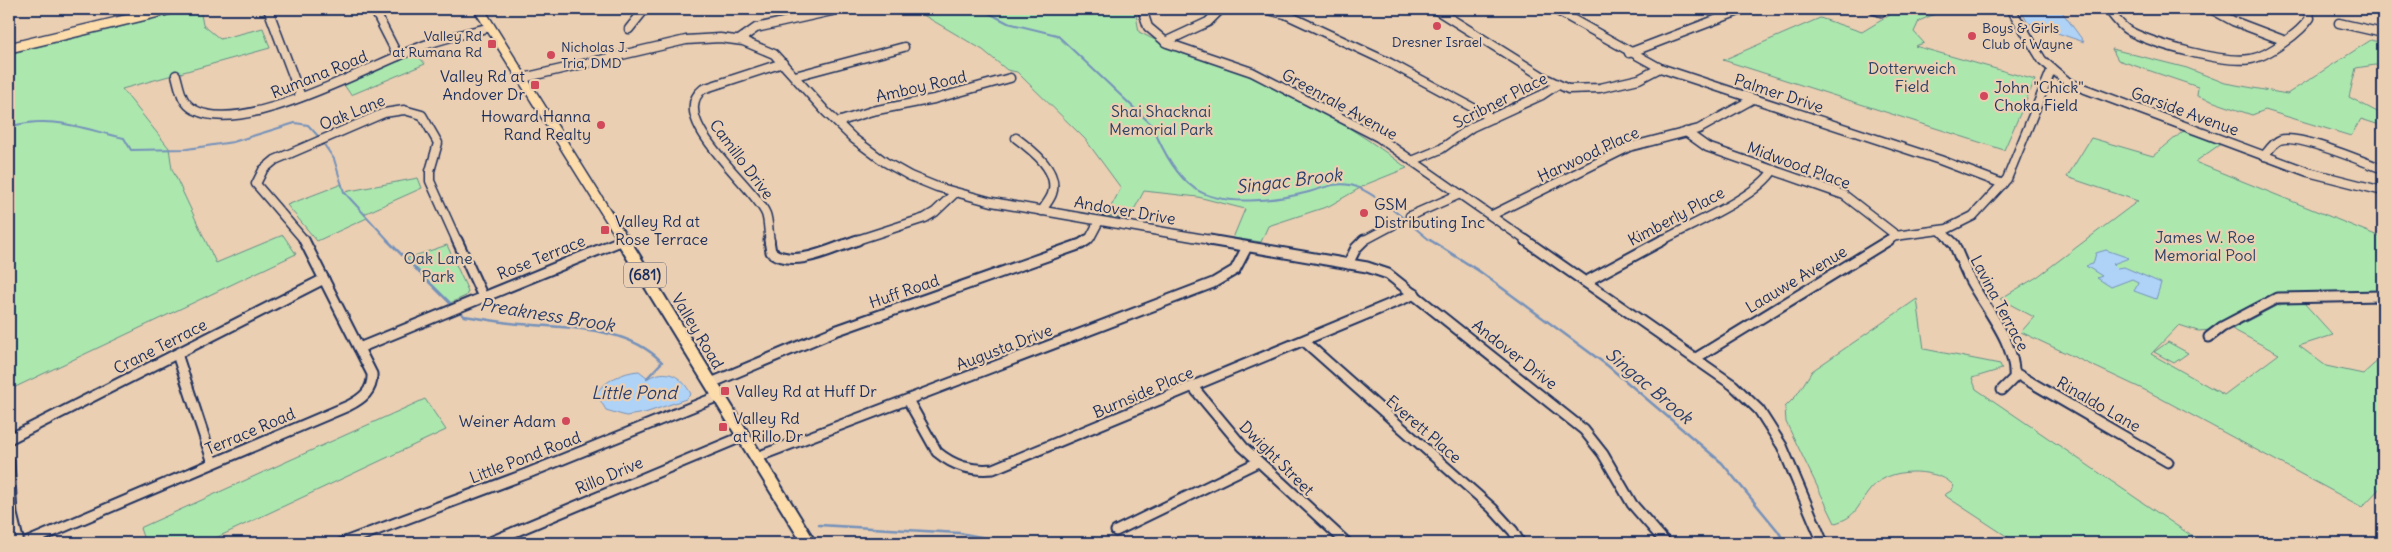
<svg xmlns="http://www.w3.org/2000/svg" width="2392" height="552" viewBox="0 0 2392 552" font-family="Delius,sans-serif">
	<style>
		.green { fill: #ace8ae; stroke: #648c86 }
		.water { fill: #afd3f7; stroke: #7491ba }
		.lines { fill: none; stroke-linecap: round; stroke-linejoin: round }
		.stream-far1 { stroke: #7491ba; stroke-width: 2 }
		.stream { stroke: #7491ba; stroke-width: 2.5 }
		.minor-far1-casing { stroke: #1b2f5e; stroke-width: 11 }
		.minor-casing { stroke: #1b2f5e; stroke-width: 13 }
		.major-far1-casing { stroke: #1b2f5e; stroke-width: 12 }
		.major-casing { stroke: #1b2f5e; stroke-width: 16 }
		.minor-far1 { stroke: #ebcfb2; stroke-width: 8 }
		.minor { stroke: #ebcfb2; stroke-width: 9 }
		.major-far1 { stroke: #fddcac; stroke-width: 9 }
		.major { stroke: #fddcac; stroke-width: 12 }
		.poi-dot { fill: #d1495b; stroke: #ebcfb2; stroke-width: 2 }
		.labels { text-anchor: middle; stroke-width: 4.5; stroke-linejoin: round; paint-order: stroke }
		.far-poi-label { font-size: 14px; fill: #1b2f5e; stroke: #ebcfb2; text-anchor: start }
		.shield { fill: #ebcfb2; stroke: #595f77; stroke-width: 1 }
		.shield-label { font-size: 15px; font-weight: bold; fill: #1b2f5e }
		.park-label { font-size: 16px; fill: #2a4266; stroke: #ebcfb2 }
		.street-label { font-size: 16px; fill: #1b2f5e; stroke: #ebcfb2 }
		.poi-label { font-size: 16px; fill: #1b2f5e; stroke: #ebcfb2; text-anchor: start }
		.water-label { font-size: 18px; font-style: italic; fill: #2a3f6d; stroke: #ebcfb2 }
	</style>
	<rect width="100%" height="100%" fill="#ebcfb2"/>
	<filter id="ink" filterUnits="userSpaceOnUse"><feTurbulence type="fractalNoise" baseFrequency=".02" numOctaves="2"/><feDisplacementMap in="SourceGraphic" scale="10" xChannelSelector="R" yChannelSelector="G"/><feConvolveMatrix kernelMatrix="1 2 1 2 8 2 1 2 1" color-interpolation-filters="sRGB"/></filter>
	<g filter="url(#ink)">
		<g class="green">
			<path d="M195,9H200L203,25L220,39L263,28L270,48L122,89L169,148L172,169L216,263L283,235L296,254L9,390V54Z"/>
			<path d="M913,9H1135L1139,32C1174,51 1213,59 1249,75C1305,100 1359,131 1407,168L1367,184L1329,206L1268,226L1261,242L1233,238L1245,209L1198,197L1144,191L1129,219L1106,216L1121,188L1085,139L1017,72L1007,70L983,50Z"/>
			<path d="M1879,9H1946L1919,21L1914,32L1924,43L1915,46L2035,80L2004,150L1723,60L1820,18L1862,32L1890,15Z"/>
			<path d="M2371,40L2383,43V66L2375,65L2356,68L2349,97L2383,115V126L2361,119L2351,136L2265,110L2252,115L2197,96L2198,87L2118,60L2112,49L2187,68L2225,83L2287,94Z"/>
			<path d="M415,52L425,64L351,95L342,82Z"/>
			<path d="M2186,129L2222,143L2195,162L2383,238V293L2266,299L2212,330L2198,331L2179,325L2151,354L2224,395L2279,354L2232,329L2278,305L2303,302L2333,335L2299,346L2326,366L2363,374L2383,356V485L2362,507L2149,392L2021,332L2034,317L2000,299L2037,277L2138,201L2067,177L2091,138L2153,156Z"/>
			<path d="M418,178L422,188L364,214L367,218L317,241L287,205L342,184L344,192Z"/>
			<path d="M447,245L468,291L466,296L450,303L405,259Z"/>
			<path d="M1917,299L1924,349L2000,364L2002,369L1972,378L1976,389L2202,543H2017L1944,495L1951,491L1954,486C1946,477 1937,475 1926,473C1908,470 1883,473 1870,490C1857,506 1857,517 1835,523L1786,422L1785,407L1796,396L1812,371Z"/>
			<path d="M2168,342L2188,353L2174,363L2154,352Z"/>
			<path d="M425,399L446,430L205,543H145L140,528Z"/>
		</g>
		<g class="water">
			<path d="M2020,9H2060L2084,42L2028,23Z"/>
			<path d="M2106,250L2129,258L2113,264L2117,268L2124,267L2161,283L2156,299L2134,291L2138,282L2132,279L2111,287L2097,278L2102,276L2086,266L2093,264L2096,253Z"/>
			<path d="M639,371L648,378C667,368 681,375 691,394L686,399L645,413L626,416L606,410L596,393C605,381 623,372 639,371Z"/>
		</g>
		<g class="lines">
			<g class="stream-far1">
				<path d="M981,9L1008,23L1057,35L1152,125C1161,147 1174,174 1194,188C1222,208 1278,200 1309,192C1324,188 1335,182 1350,185C1372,189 1412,226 1431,241"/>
				<path d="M9,127C52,114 82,129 124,138L131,150L187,149L233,142L295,123L308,125L318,136"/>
				<path d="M323,143L334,159L344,192L389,241"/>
			</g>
			<g class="stream">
				<path d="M387,240L450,303"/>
				<path d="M1430,240L1479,271L1608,366L1722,463L1778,531L1785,543"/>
				<path d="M461,313L464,316C479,318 494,321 510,323C560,329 624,323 662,362L647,378"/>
				<path d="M819,525L959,533L1014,543"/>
			</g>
			<g class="minor-far1-casing">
				<g id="minor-far1">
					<path d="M268,9L301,97"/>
					<path d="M374,9L398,56"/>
					<path d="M1142,9L1148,27L1167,43L1252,72L1378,137L1527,241"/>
					<path d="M1264,9L1285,14L1390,63L1492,118"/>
					<path d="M1435,9L1545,78L1568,89L1600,88L1639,79L1660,68"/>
					<path d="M1554,9L1660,68L1940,160L2003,184"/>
					<path d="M1873,9L1881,12"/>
					<path d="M2011,9L2042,60L2069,83L2308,172L2383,191"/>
					<path d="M2108,9C2114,17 2120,26 2129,31C2154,44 2224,64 2251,59C2268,56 2301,32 2310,18L2307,9"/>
					<path d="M2211,9L2233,21L2283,40"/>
					<path d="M2339,23L2383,33"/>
					<path d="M629,29L645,9"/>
					<path d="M739,40L756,28L832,11"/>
					<path d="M1165,42L1208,22L1221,9"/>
					<path d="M1629,53L1744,9"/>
					<path d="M176,75C180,89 181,103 195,110C246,137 375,62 428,44C448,37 469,33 490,27"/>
					<path d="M795,76L904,47"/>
					<path d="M523,78L686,40L720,38L743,41L774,54L826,112L854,139L885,162L910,176L937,187L992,202L1216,241"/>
					<path d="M838,122L872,111L934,99L1010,78"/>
					<path d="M1686,132L1707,147L1844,195L1897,236"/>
					<path d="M1016,138C1032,150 1060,171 1052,194C1050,200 1045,205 1042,211"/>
					<path d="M2264,156C2268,151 2274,142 2280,140C2297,133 2364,162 2383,169"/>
					<path d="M1412,161L1441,149L1472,127L1542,95L1557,85"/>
					<path d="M1492,215L1629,147L1699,129L1753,99"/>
					<path d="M1410,216L1460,194"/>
					<path d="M1941,231L1951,241"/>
					<path d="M305,241L256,184L263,170L275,160L384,113L404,110L422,115L438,143L430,171V181L457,241"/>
					<path d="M621,241L623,240"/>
					<path d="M770,241C768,233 769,222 766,214C755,186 665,119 703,89L783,63"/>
					<path d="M854,241L925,218L935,212L955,193"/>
					<path d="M1086,241L1090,238L1099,221"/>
					<path d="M1363,241L1393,225"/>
					<path d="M1661,241C1690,225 1757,197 1773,170"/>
					<path d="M1887,241L1895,236L1947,229L1973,216L2007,179L2051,71"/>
				</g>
			</g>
			<g class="minor-casing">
				<g id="minor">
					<path d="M457,240L483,297"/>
					<path d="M769,240L771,252C796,269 832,248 858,240"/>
					<path d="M1209,240L1367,267L1388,274L1584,430L1603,454L1632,504L1666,543"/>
					<path d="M1525,240L1733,385L1759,410L1782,446L1823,543"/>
					<path d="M1950,240L1954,244C1959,256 1964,268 1970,280C1985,308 2017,345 2014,378L2002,390"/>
					<path d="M1348,264L1356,248L1364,240"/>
					<path d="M1587,281L1663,240"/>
					<path d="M2209,337L2222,327L2277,298L2383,296"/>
					<path d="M1304,341L1492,508L1513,531L1520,543"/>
					<path d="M359,348L623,240"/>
					<path d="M177,354L213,463"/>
					<path d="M1696,358L1889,240"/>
					<path d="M2015,373L2168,462"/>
					<path d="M711,383L835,331L1081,244L1087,240"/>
					<path d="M1193,387L1243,447L1347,543"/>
					<path d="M908,400L937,452C954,466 971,471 993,469L1415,294"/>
					<path d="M9,439L324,279"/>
					<path d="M757,457L1213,283L1235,270L1247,247"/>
					<path d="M9,461L12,514L19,543"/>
					<path d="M1116,531L1258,462"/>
					<path d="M26,543L348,406C362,399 373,391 372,374L304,240"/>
					<path d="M342,543L526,474L719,396"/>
					<path d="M488,543L744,436"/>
				</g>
			</g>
			<g class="major-far1-casing">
				<g id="major-far1">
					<path d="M479,9L624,241"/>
					<path d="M9,48L171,9"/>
				</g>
			</g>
			<g class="major-casing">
				<path id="major" d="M623,240L809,543"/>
			</g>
			<use href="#minor-far1" class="minor-far1"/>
			<use href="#minor" class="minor"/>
			<use href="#major-far1" class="major-far1"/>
			<use href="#major" class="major"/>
		</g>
	</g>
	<g class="poi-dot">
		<circle cx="1437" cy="26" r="5"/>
		<circle cx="1972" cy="36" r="5"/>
		<rect x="487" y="39" width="10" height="10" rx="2.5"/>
		<circle cx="551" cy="55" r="5"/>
		<rect x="530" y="80" width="10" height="10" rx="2.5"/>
		<circle cx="1984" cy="96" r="5"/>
		<circle cx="601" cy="125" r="5"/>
		<circle cx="1364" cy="213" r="5"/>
		<rect x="600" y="225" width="10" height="10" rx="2.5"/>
		<rect x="720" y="386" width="10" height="10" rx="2.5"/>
		<circle cx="566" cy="421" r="5"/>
		<rect x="718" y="422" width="10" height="10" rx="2.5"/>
	</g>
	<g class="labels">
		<g class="far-poi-label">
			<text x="1982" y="33">Boys &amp; Girls<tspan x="1982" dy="16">Club of Wayne</tspan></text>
			<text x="482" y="41" text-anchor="end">Valley Rd<tspan x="482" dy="16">at Rumana Rd</tspan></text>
			<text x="1437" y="47" text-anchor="middle">Dresner Israel</text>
			<text x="561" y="52">Nicholas J.<tspan x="561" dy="16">Tria, DMD</tspan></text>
		</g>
		<rect class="shield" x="624" y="262.5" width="42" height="25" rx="4"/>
		<g class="shield-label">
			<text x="645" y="280">(681)</text>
		</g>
		<g class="park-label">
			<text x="1912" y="74">Dotterweich<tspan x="1912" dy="18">Field</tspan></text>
			<text x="1161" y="117">Shai Shacknai<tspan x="1161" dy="18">Memorial Park</tspan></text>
			<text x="2205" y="243">James W. Roe<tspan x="2205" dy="18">Memorial Pool</tspan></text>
			<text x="438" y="264">Oak Lane<tspan x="438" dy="18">Park</tspan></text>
		</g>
		<g class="street-label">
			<text transform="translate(319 74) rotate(-22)" y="6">Rumana Road</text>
			<text transform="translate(921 86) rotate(-13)" y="6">Amboy Road</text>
			<text transform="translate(1779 93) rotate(18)" y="6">Palmer Drive</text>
			<text transform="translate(1500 100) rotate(-27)" y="6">Scribner Place</text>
			<text transform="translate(1340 104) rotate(29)" y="6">Greenrale Avenue</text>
			<text transform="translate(2185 111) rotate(20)" y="6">Garside Avenue</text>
			<text transform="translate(352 112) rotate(-22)" y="6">Oak Lane</text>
			<text transform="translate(1588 154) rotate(-25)" y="6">Harwood Place</text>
			<text transform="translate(742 159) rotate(53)" y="6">Camillo Drive</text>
			<text transform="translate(1799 165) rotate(20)" y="6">Midwood Place</text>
			<text transform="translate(1125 210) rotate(10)" y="6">Andover Drive</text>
			<text transform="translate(1676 216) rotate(-28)" y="6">Kimberly Place</text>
			<text transform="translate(541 257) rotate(-22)" y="6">Rose Terrace</text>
			<text transform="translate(1796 279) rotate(-31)" y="6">Laauwe Avenue</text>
			<text transform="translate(904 291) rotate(-19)" y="6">Huff Road</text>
			<text transform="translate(2000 303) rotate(62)" y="6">Lavina Terrace</text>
			<text transform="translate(698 331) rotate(59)" y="6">Valley Road</text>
			<text transform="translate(160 346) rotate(-27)" y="6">Crane Terrace</text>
			<text transform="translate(1004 347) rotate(-21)" y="6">Augusta Drive</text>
			<text transform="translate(1515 354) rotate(38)" y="6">Andover Drive</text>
			<text transform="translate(1143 392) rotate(-23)" y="6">Burnside Place</text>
			<text transform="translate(2099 404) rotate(30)" y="6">Rinaldo Lane</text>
			<text transform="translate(1424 429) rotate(41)" y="6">Everett Place</text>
			<text transform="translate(250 431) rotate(-23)" y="6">Terrace Road</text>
			<text transform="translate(525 457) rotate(-21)" y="6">Little Pond Road</text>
			<text transform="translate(1277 458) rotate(45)" y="6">Dwight Street</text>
			<text transform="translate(609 475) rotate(-23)" y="6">Rillo Drive</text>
		</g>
		<g class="poi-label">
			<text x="525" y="82" text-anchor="end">Valley Rd at<tspan x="525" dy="18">Andover Dr</tspan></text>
			<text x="1994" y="93">John "Chick"<tspan x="1994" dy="18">Choka Field</tspan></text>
			<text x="591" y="122" text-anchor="end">Howard Hanna<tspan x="591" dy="18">Rand Realty</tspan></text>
			<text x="1374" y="210">GSM<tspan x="1374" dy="18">Distributing Inc</tspan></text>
			<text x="615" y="227">Valley Rd at<tspan x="615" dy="18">Rose Terrace</tspan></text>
			<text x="735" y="397">Valley Rd at Huff Dr</text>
			<text x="733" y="424">Valley Rd<tspan x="733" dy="18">at Rillo Dr</tspan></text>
			<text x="556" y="427" text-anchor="end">Weiner Adam</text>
		</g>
		<g class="water-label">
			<text transform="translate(1289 181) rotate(-7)" y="6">Singac Brook</text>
			<text transform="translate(547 315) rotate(9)" y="6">Preakness Brook</text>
			<text transform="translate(1649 386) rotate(40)" y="6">Singac Brook</text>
			<text x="634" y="399">Little Pond</text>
		</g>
	</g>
	<rect width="2392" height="552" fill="none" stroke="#ebcfb2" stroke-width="30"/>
	<rect x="15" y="15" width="2362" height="522" fill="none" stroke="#1b2f5e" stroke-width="2" filter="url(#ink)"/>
</svg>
